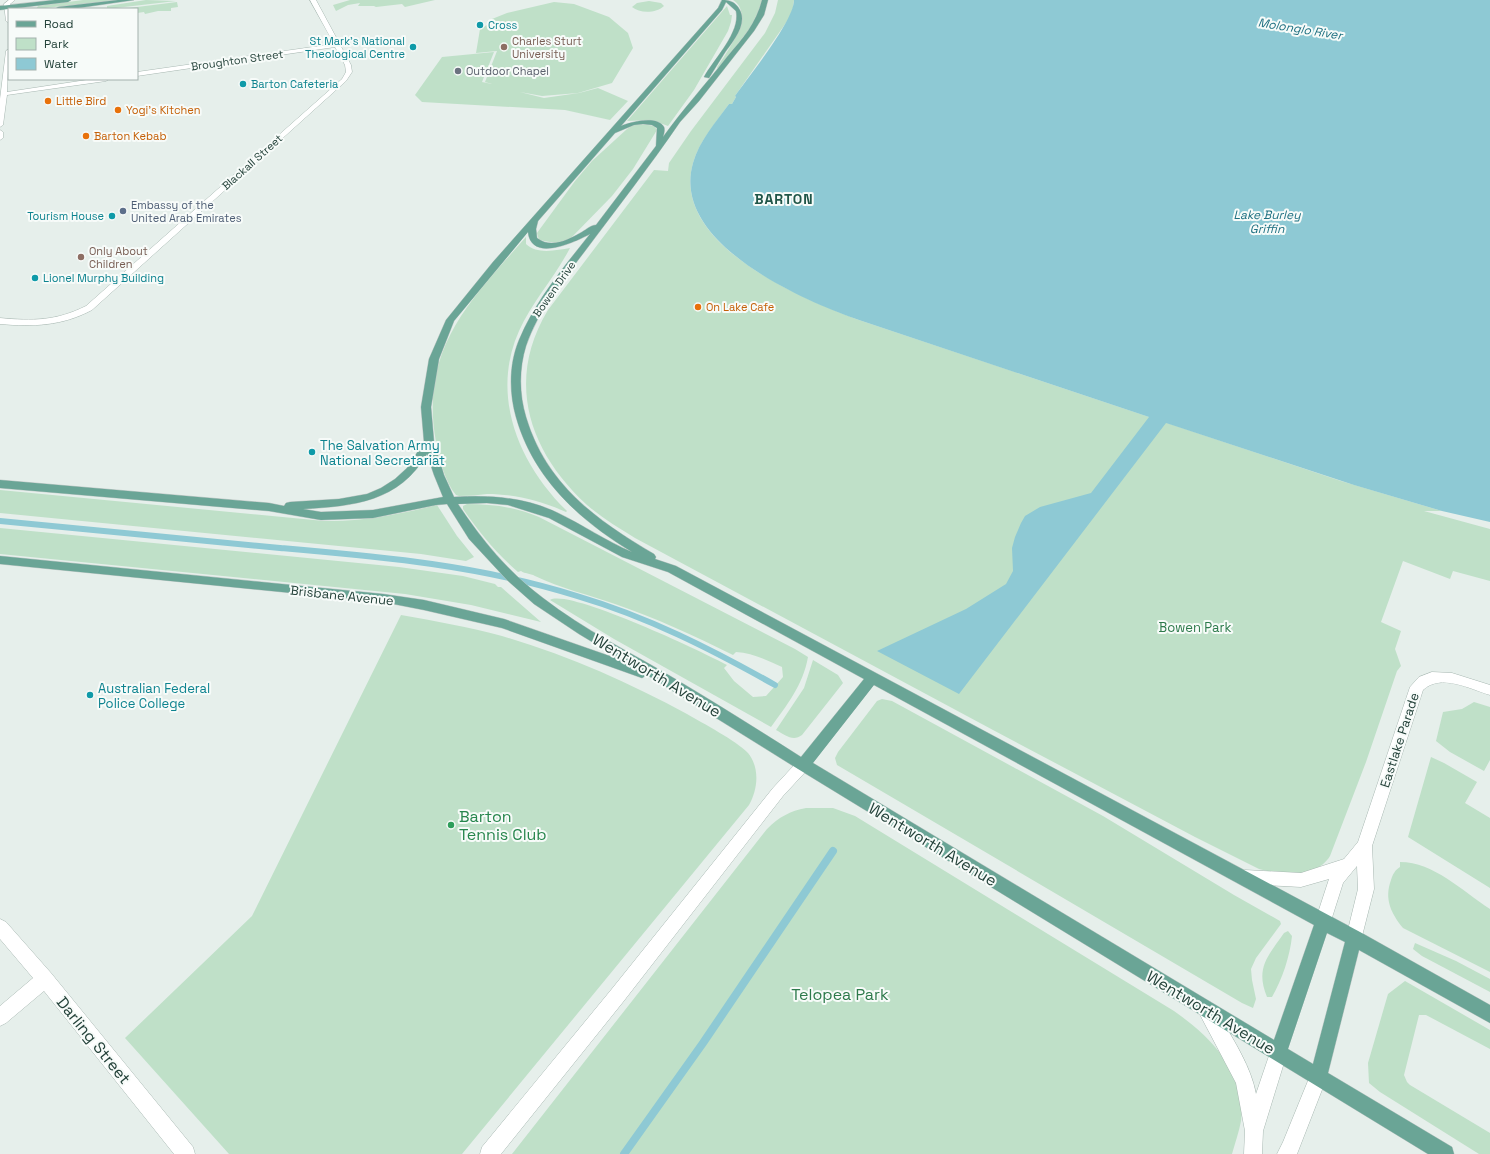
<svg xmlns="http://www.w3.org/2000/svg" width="1490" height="1154" viewBox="0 0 1490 1154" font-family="'Space Grotesk',sans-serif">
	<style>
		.green { fill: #bfe0c8 }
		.water { fill: #8ec9d4 }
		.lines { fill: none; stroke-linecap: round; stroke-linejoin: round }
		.stream-far1 { stroke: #8ec9d4; stroke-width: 6 }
		.stream { stroke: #8ec9d4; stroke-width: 8 }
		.minor-casing { stroke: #a8b8b2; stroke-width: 1 }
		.major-casing { stroke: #c2cac8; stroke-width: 1 }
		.minor { fill: #fff; fill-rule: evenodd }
		.major { fill: #6aa596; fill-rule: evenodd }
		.culture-dot { fill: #0f9aa8; stroke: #f7fbf9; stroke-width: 1.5 }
		.education-dot { fill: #8d6e63; stroke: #f7fbf9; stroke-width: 1.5 }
		.worship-dot { fill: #6b7280; stroke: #f7fbf9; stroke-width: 1.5 }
		.food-dot { fill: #e8710a; stroke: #f7fbf9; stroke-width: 1.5 }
		.service-dot { fill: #5c6f8a; stroke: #f7fbf9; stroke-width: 1.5 }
		.leisure-dot { fill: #2e9e5b; stroke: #f7fbf9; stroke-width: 1.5 }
		.labels { text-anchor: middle; stroke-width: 4; stroke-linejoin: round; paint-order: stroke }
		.far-culture-label { font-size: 11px; fill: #0d838f; stroke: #f7fbf9; text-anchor: start }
		.far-education-label { font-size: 11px; fill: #785e54; stroke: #f7fbf9; text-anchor: start }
		.far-street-label { font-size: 11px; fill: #24423a; stroke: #f7fbf9 }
		.far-worship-label { font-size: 11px; fill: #5b616d; stroke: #f7fbf9; text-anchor: start }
		.far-food-label { font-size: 11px; fill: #c56008; stroke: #f7fbf9; text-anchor: start }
		.far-service-label { font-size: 11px; fill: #4e5e75; stroke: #f7fbf9; text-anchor: start }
		.far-water-label { font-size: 12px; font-style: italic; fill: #1c6f80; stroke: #f7fbf9 }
		.culture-label { font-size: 13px; fill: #0d838f; stroke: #f7fbf9; text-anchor: start }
		.street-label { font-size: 13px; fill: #24423a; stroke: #f7fbf9 }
		.park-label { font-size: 13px; fill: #2d7a4b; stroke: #f7fbf9 }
		.far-district-label { font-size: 14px; font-weight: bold; letter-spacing: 1px; fill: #1f5548; stroke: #f7fbf9 }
		.near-street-label { font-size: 16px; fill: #24423a; stroke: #f7fbf9 }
		.near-leisure-label { font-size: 16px; fill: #27864d; stroke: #f7fbf9; text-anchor: start }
		.near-park-label { font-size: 16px; fill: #2d7a4b; stroke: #f7fbf9 }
	</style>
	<rect width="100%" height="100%" fill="#e6efeb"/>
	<g class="green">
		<path d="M83,0H119L36,9L38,6Z"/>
		<path d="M146,0L176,1L107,9V6Z"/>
		<path d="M350,0H435L405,7L402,4L376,7L374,6H358L360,3L348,5L336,11L333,5Z"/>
		<path d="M733,0H763L754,23L719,68H717C727,51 756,15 733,0Z"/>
		<path d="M778,0H794L793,8L790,17L735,96L736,97L732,104H729C716,123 699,141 693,163C670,244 802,299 859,320L1341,481L1442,511H1424L1490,529V581L1453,571L1450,579L1403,561L1381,622L1401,631L1395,649L1401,666L1397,671L1366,762L1330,856C1316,879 1281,875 1259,869L1195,837L993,730L635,538C619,528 602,518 587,505C529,452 505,381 548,310L654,170L668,171L669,163L691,131L765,33L775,13Z"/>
		<path d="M649,1L661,3L664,6C657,13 640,14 632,7L637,3Z"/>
		<path d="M177,2L178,7L171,8V11H158L145,14L144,12L137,13V9H121Z"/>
		<path d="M554,2L574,4L609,17L628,33L633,48L612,83L578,93L542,96L520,92L544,98L579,93L598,88L628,101L610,120L565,110L422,102L415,95L442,57L494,52L482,82L492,84L485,82L497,51L476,53L480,29L492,22L487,21L507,13Z"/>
		<path d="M727,6L730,15H732L731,22L728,31L694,90L668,126L652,120L627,121Z"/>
		<path d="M641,124L654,126L657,130L633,169L612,196L570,239L555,243L539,240L537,233L575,181L592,161L627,129L633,125Z"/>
		<path d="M526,237V244C537,255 557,250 570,248C555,277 532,302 519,331C490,396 519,464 567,511L566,512C541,501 515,494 487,494C478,495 469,496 459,496L456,495C445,482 439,458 436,442C419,349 470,301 526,237Z"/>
		<path d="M0,490L324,521C363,522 399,514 437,505L457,536L474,557L466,561L421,554L0,513Z"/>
		<path d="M467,504C492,504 516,507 539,517L795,649L808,657C803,685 787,705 771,727L614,639L550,600C568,588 703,652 727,665L724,668L734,681L753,697L766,696L783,677L782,667C767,660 752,653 736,652L733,655C695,636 656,618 615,604C589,595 560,588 535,576C530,573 525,574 521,571L518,572C496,553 479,532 463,509V506Z"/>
		<path d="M0,528L399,567L463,576L495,584L498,587H501L541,622L471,605L405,594L0,554Z"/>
		<path d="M401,615C435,621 469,627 502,636C567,655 628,682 687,714C704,724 735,740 748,753C760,768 758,789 749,805L462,1154H229L125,1038L252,916Z"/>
		<path d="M813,660L838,675L843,683L802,735C793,742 785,735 776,730L804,688Z"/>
		<path d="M882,699L892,701L1103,816L1234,895L1280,921L1281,924L1256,958L1251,969L1252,980L1256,999L1253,1008L1242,1003L837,765L835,758L838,752L877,701Z"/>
		<path d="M1474,702L1490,707V760L1484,771L1450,752L1436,741L1443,712L1462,709Z"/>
		<path d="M1431,757L1444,763L1477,782L1465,803L1490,818V888L1408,837Z"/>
		<path d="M806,808H833L855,816L1174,1011C1210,1036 1247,1073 1241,1121C1239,1132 1235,1143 1232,1154H512L767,829C779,817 790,811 806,808Z"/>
		<path d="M1400,862C1434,862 1462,891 1490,909V972L1403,928C1391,913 1384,899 1391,880C1393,874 1395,870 1400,867Z"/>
		<path d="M1288,931L1292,936C1290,956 1282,980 1272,997H1267C1255,968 1268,956 1284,933Z"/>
		<path d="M1415,943L1456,961L1490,979V992L1422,956L1413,949Z"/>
		<path d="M1405,981L1490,1030V1049L1426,1015H1419L1404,1075L1407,1082L1410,1085L1490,1133V1154H1479L1380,1092L1369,1083L1368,1063L1388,994Z"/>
	</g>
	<path class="water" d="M794,0H1490V522L1442,511L1354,485L1166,423L959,694L877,651L966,609L1006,584L1013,571L1012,548L1015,537L1021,523L1025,516L1040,507L1091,493L1149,417L859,320C802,300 670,243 693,163C699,141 716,122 729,104H732L736,97L735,96C749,76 794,21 794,0Z"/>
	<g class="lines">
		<path class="stream-far1" d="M0,521C93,530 187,539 280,548C383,557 478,565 577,596C648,617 711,649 775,685"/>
		<path class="stream" d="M624,1154L703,1043L833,851"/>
		<g class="minor-casing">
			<g id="minor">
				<path d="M9,0H15L10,4L9,23L6,21L4,4Z"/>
				<path d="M310,0H316L351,65L352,72L346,81L92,310C62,326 33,327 0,324V318C33,321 56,321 86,306L342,79L346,72L345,65L335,47L137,76V72L334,44Z"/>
				<path d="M9,49L7,92L93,79H109L106,81L7,95L3,125L0,127V99L6,51Z"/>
				<path d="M0,130L3,132V138L0,140Z"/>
				<path d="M1432,672L1452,673L1490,685V695C1470,689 1441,673 1423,690L1372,846L1374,889L1360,944L1354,946L1348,944L1346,938L1358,889L1357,866L1343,883L1329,927L1323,930L1317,927L1315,922L1329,879L1301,887L1245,884L1240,882L1237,877L1240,872L1245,870L1301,873L1344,859L1358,842L1410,687L1419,677Z"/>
				<path d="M803,759L808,761L810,765L808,769L783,796L623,1002L501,1154H480L482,1147L611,990L773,788L798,761Z"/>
				<path d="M0,919L6,922L51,973L193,1147L195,1154H174L44,991L6,1023L0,1026V1006L33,978L0,939Z"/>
				<path d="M1206,1000L1212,1003C1228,1032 1250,1062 1256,1094L1272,1047L1278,1044L1284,1047L1287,1053L1263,1131L1262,1154H1244L1245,1131L1236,1083L1197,1009L1200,1003Z"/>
				<path d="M1318,1068L1324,1071L1327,1077L1297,1154H1277L1283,1142L1312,1071Z"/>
			</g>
		</g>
		<g class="major-casing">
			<g id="major">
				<path d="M55,0H71L68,2L0,10V6Z"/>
				<path d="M118,0H134L71,9H55L58,7Z"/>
				<path d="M722,0C730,0 734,2 738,7C750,23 732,42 724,54C719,62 714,70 709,78L704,77C714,59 741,32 736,11L726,2L722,10L621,126C631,122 657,115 664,127C665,130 664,134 663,137C683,109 706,84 727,57C743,38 756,24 762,0H768L764,15L754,31L699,101L680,122C650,166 617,208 585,251C563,280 538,311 526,346C519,368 519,394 526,417C546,484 596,520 654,554L656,557L655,559L676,566L1360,932L1490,1005V1023L1359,950L1328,1073L1452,1147L1454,1154H1428L798,769L647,675L642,678L502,628L424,610L383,602L0,564V556L383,594L424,600L504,619L624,661L579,634L534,604L507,580L469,539L447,504L436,505L373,518L321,520L269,511L0,488V480L269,503L284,506L286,503L290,502L339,499L367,494L381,488L395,479L407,468L424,442L421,407L429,359L446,320L493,262L718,8ZM643,124L652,125L657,128L656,146L596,225C591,225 587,229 582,232C568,240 551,249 537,238L536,229L538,221L615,133L634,125ZM528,232C531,263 575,242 590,234C564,267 535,301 519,340C509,364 509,392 516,417C533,478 579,520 632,552C606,541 583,525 558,513C525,497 490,495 454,497L444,475L434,442L431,407L439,359L454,321ZM427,454L434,475L443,497L373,510L321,512L303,509C354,506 399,502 427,454ZM487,503L508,505L549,518L622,557L668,572L864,679L801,757C760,731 719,705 677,680C632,653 584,630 543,598C509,573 481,539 458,504ZM874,685L1314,925L1274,1040L813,763ZM1327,933L1345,942L1313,1064L1288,1049Z"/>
			</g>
		</g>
		<use href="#minor" class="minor"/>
		<use href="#major" class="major"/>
	</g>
	<g class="culture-dot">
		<circle cx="480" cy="25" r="4"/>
		<circle cx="413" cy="47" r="4"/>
		<circle cx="243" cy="84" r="4"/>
		<circle cx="112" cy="216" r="4"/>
		<circle cx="35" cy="278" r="4"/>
		<circle cx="312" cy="452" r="4"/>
		<circle cx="90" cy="695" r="4"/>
	</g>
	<g class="education-dot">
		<circle cx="504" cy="47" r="4"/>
		<circle cx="81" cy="257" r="4"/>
	</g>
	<circle class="worship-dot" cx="458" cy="71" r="4"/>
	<g class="food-dot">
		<circle cx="48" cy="101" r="4"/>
		<circle cx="118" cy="110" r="4"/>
		<circle cx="86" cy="136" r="4"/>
		<circle cx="698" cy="307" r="4"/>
	</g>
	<circle class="service-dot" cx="123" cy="211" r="4"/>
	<circle class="leisure-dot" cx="451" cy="825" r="4"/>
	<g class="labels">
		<g class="far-culture-label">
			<text x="488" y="29">Cross</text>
			<text x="405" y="45" text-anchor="end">St Mark's National<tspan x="405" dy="13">Theological Centre</tspan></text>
			<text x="251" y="88">Barton Cafeteria</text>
			<text x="104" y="220" text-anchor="end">Tourism House</text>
			<text x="43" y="282">Lionel Murphy Building</text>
		</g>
		<g class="far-education-label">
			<text x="512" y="45">Charles Sturt<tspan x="512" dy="13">University</tspan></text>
			<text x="89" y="255">Only About<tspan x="89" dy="13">Children</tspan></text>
		</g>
		<g class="far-street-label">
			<text transform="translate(237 60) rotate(-8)" y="4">Broughton Street</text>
			<text transform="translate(252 162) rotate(-42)" y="4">Blackall Street</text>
			<text transform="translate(554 289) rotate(-55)" y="4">Bowen Drive</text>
		</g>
		<g class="far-worship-label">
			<text x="466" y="75">Outdoor Chapel</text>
		</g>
		<g class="far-food-label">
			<text x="56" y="105">Little Bird</text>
			<text x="126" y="114">Yogi's Kitchen</text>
			<text x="94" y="140">Barton Kebab</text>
			<text x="706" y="311">On Lake Cafe</text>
		</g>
		<g class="far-service-label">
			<text x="131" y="209">Embassy of the<tspan x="131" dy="13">United Arab Emirates</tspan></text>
		</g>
		<g class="far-water-label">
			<text transform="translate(1300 29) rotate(9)" y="4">Molonglo River</text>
			<text x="1267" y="219">Lake Burley<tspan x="1267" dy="14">Griffin</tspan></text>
		</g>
		<g class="culture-label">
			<text x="320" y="450">The Salvation Army<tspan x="320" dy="15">National Secretariat</tspan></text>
			<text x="98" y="693">Australian Federal<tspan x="98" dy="15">Police College</tspan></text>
		</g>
		<g class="street-label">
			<text transform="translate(342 595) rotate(6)" y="5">Brisbane Avenue</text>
			<text transform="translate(1399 740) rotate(-72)" y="5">Eastlake Parade</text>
		</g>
		<g class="park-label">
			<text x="1195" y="632">Bowen Park</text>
		</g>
		<g class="far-district-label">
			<text x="784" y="204">BARTON</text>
		</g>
		<g class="near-street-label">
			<text transform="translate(657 675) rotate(31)" y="6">Wentworth Avenue</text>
			<text transform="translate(933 844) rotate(31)" y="6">Wentworth Avenue</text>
			<text transform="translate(1211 1012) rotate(31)" y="6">Wentworth Avenue</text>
			<text transform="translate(94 1040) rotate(51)" y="6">Darling Street</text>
		</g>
		<g class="near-leisure-label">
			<text x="459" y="822">Barton<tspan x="459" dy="18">Tennis Club</tspan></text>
		</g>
		<g class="near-park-label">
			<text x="840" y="1000">Telopea Park</text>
		</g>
	</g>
	<rect x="8" y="8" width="130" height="72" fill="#f7fbf9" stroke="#a3b1ad"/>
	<rect x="16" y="21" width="20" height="6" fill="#6aa596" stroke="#a3b1ad"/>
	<text x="44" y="28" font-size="12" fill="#24423a">Road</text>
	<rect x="16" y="38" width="20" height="12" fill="#bfe0c8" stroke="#a3b1ad"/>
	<text x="44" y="48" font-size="12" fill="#24423a">Park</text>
	<rect x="16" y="58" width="20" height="12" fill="#8ec9d4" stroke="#a3b1ad"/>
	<text x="44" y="68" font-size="12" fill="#24423a">Water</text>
</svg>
